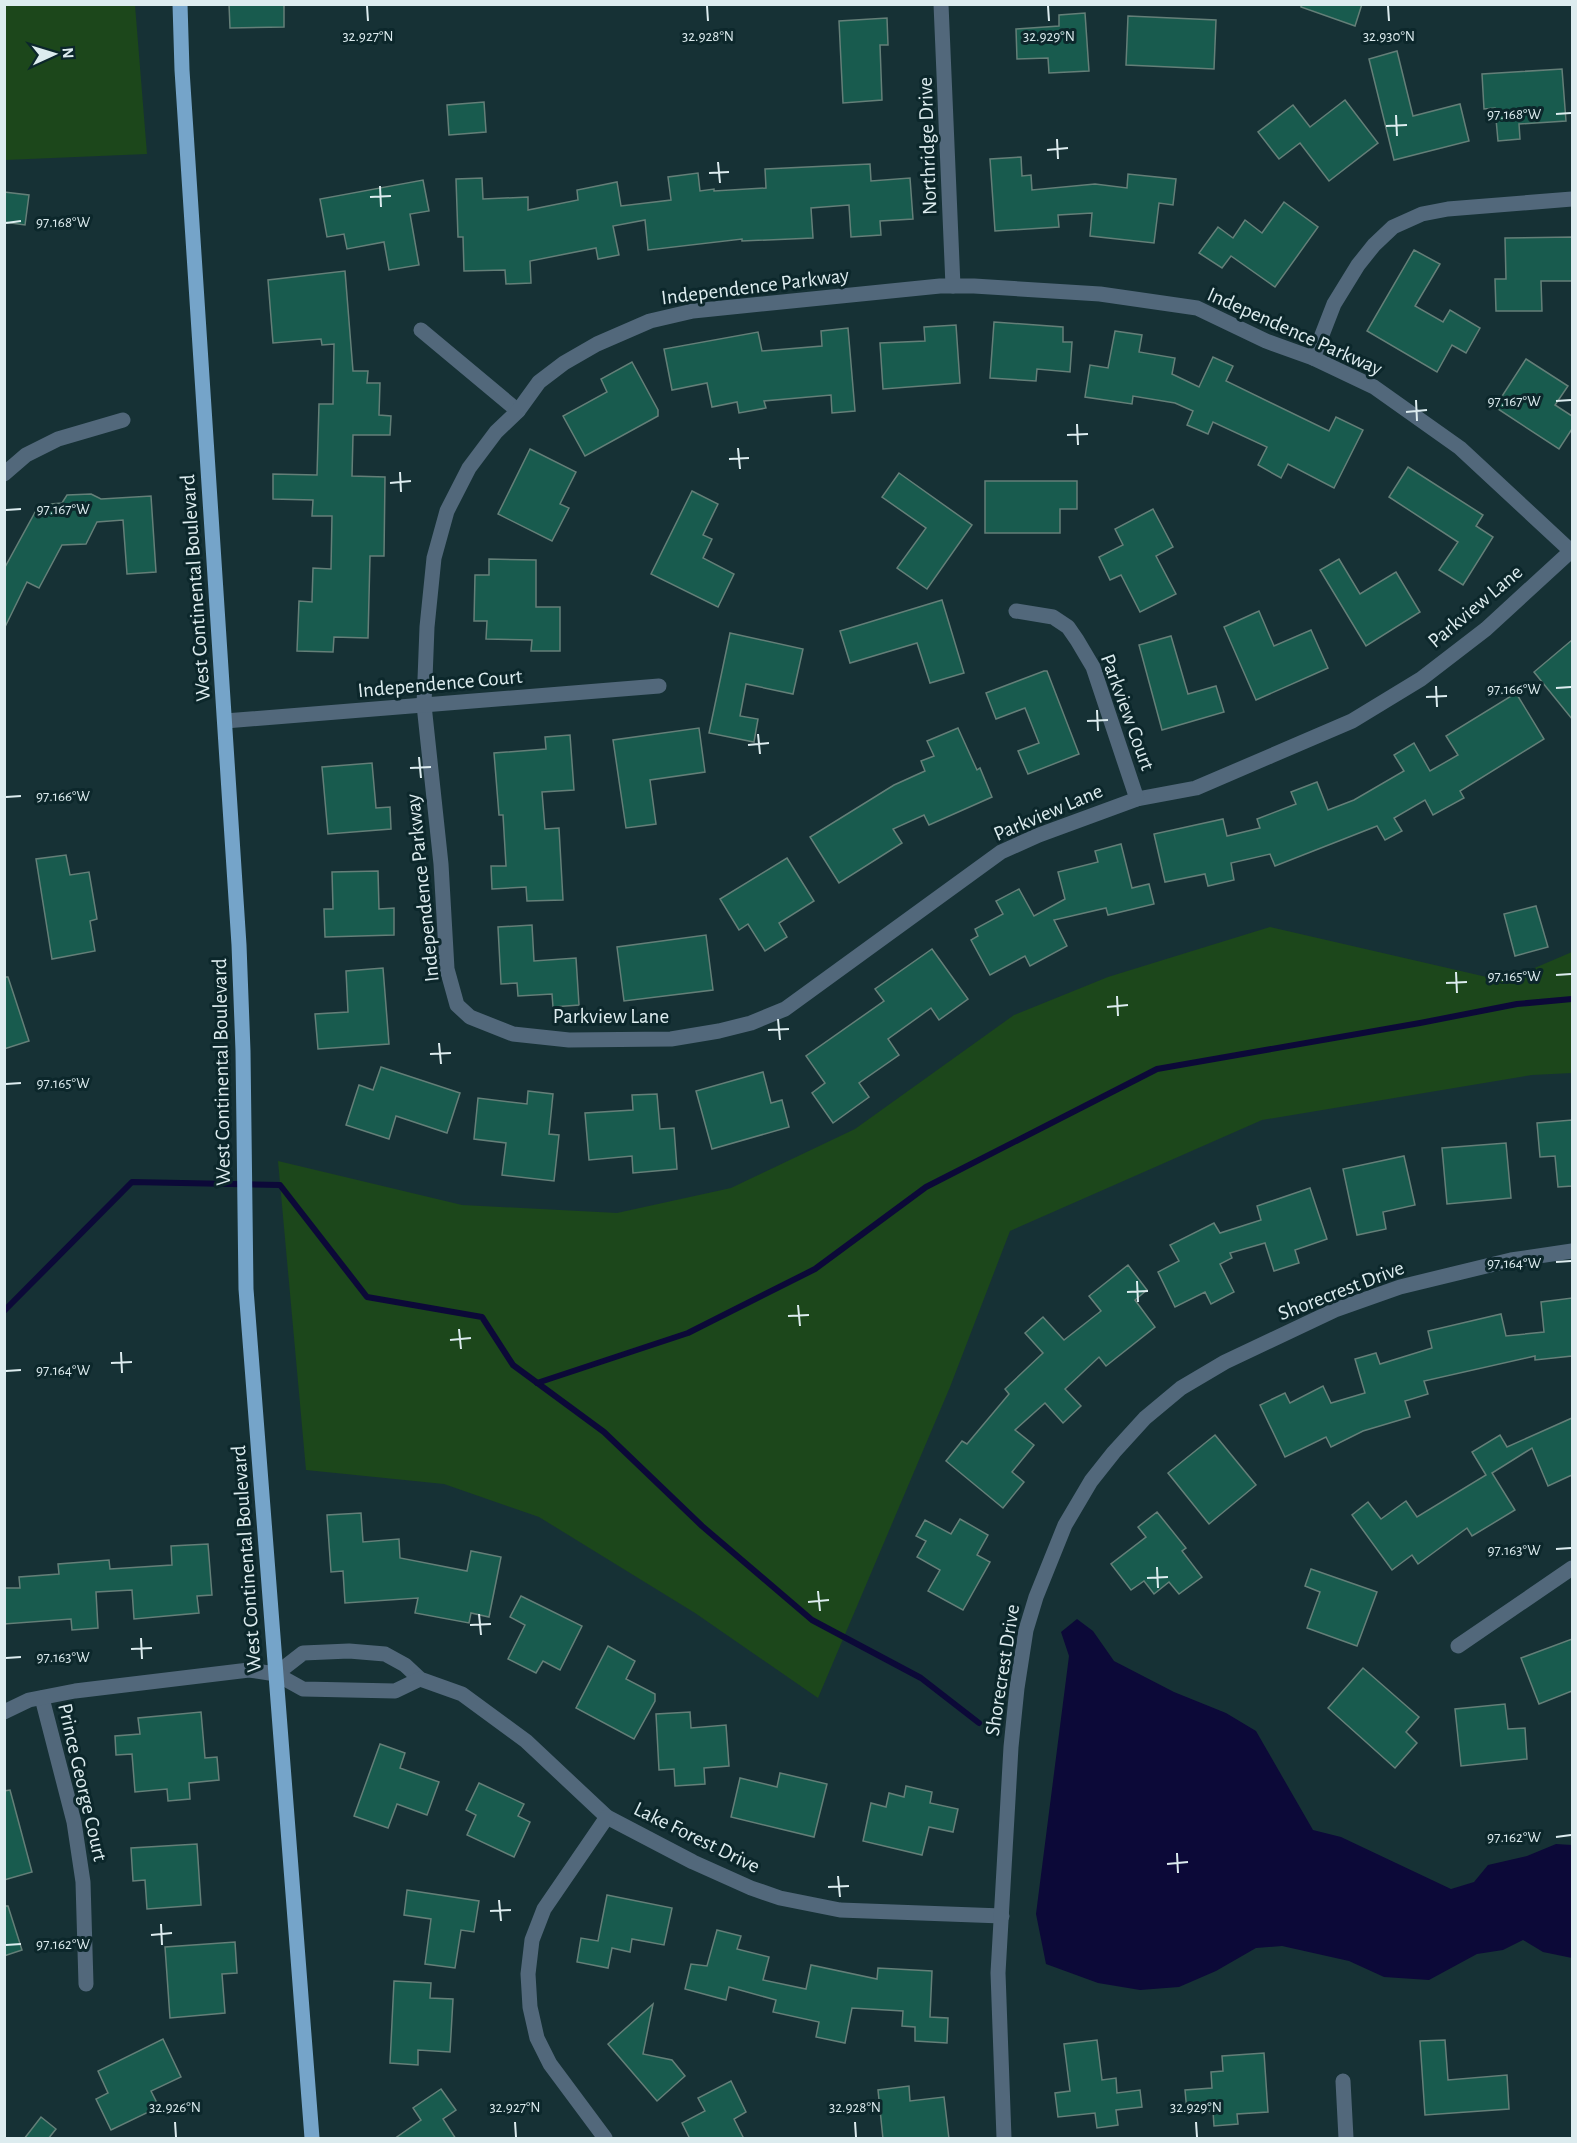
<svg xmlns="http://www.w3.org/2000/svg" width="1577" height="2143" viewBox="0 0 1577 2143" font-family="'Alegreya Sans',sans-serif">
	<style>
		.green { fill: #1c471b }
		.water { fill: #0c0938 }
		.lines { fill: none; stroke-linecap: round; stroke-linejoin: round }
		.stream { stroke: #0c0938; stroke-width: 6 }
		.building { fill: #185b4e; stroke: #647f78; stroke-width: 1.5 }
		.minor { stroke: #52687b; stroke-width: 15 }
		.major { stroke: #75a4c9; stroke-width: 15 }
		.ticks { fill: none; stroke: #ddecef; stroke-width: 2 }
		.labels { text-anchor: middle; stroke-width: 6; stroke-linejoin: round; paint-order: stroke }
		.street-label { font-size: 21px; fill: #ddecef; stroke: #0c272b }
		.ticks-label { font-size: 15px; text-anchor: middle; fill: #ddecef; stroke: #0c272b; stroke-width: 6; stroke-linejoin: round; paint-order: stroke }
	</style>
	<rect width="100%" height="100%" fill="#163135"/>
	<g class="green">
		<path d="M4,5H135L147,154L5,160Z"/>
		<path d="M1270,927L1504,981L1572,952V1073L1532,1075L1262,1120L1010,1231L950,1387L818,1698L695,1613L539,1517L444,1484L306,1470L278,1161L462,1205L617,1213L731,1188L855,1129L1014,1015L1108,977Z"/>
	</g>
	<path class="water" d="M1077,1619L1093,1631L1114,1661L1174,1692L1226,1713L1256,1731L1313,1830L1341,1837L1451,1889L1474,1882L1488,1865L1527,1856L1556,1844L1572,1845V1958L1543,1952L1523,1940L1503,1950L1477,1954L1429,1980L1384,1977L1349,1961L1282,1946L1256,1948L1216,1971L1179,1987L1140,1990L1098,1983L1046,1964L1036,1914L1069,1656L1061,1632Z"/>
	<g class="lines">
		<g class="stream">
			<path d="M4,1311L132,1182L280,1185L367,1297L482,1317L513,1365L604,1432L702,1526L812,1620L921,1678L979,1723"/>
			<path d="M537,1383L688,1333L815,1269L926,1187L1157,1069L1420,1023L1517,1004L1572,999"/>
		</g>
	</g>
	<g class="building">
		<path d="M229,4H284V27L230,28Z"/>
		<path d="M1301,4H1362L1355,26L1301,7Z"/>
		<path d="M1085,13L1089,71L1049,73L1048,58L1017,59L1016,29L1059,26V15Z"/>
		<path d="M1128,16L1216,20L1214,69L1126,65Z"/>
		<path d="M887,18L888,45H880L882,100L843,103L839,21Z"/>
		<path d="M1397,51L1413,116L1460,104L1469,141L1394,160L1369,59Z"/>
		<path d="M1562,69L1566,121L1519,124L1520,139L1498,141L1495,108L1484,109L1482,74Z"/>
		<path d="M1345,100L1378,143L1329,181L1300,143L1279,159L1258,132L1293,105L1310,127Z"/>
		<path d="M484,102L486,132L449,135L447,105Z"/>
		<path d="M1021,157L1022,176L1031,175L1032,190L1095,184L1127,188L1128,174L1176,179L1173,205L1159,203L1154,243L1090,236L1092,213L1058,215L1059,227L995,231L990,159Z"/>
		<path d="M870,164L871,181L910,178L913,219L880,221L881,235L851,237L849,205L811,208L813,238L742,241V239L648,250L645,220L613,226L619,255L598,259L596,248L530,261L531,283L506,284L505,270L464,271L463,237H458L456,179L482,178L483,199L528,197V210L578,200L577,190L617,182L621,206L671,200L668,177L698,173L700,191L714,189V191L766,188L765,169Z"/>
		<path d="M423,180L429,211L410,214L419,265L389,270L384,242L347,249L344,234L327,237L320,199Z"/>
		<path d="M4,192L29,195L25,225L4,222Z"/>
		<path d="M1284,202L1318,227L1275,287L1231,256L1222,268L1199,253L1218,227L1233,238L1245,220L1262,233Z"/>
		<path d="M1572,237V281H1541L1542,311H1496L1495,279H1506L1505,238Z"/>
		<path d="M1414,250L1440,264L1415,306L1443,322L1450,310L1480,328L1466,353L1452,345L1437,372L1367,331Z"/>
		<path d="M345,271L353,371H368L367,383H380L379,415L391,416L390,435H353L352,476L385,477L384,556H370L368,638L334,637L333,652L297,651L299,601L312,602L313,568L331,569L332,516H312L313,500L273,499V474L317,475L319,404H333L334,344L322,345L321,339L273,343L268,280Z"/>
		<path d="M994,322L1063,327V342H1072L1070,372L1037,369L1036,381L990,378Z"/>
		<path d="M956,325L960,383L883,389L880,343L925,341L924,327Z"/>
		<path d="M848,328L855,411L832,413L831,395L764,401L766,408L739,413L737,402L712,407L707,383L672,390L664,349L758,332L762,351L822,346L821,331Z"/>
		<path d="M1115,331L1142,335L1139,352L1175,358L1172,374L1199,387L1213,357L1233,366L1226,381L1329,431L1336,417L1363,430L1334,488L1288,464L1281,478L1258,465L1267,447L1213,422L1208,434L1187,425L1193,411L1175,403L1133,396L1132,404L1085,397L1090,365L1108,368Z"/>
		<path d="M1526,359L1568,386L1555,405L1572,416V429L1559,449L1495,407Z"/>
		<path d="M632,362L658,410V416L585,456L563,416L607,392L601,379Z"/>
		<path d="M530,449L576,472L560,504L569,508L552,541L498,514Z"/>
		<path d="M1408,467L1483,515L1476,526L1493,537L1463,585L1439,570L1458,542L1389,497Z"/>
		<path d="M899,473L972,525L927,589L897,568L926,528L882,497Z"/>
		<path d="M985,481H1077V509H1060V533H985Z"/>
		<path d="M692,491L718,504L703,535L712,539L703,558L734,574L718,607L651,574Z"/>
		<path d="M91,494L101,499L151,496L156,572L127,574L123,520L97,522L86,544L62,545L39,588L27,582L4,629V569L39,505L62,503L67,495Z"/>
		<path d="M1153,509L1173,547L1156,556L1176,594L1140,612L1121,575L1110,580L1099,557L1123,545L1115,529Z"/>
		<path d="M489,559L536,560V607H560V651H531L532,640L486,639L487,621H474L475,575H489Z"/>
		<path d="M1339,559L1360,594L1396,572L1420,612L1366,646L1320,570Z"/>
		<path d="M942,600L964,673L930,683L917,643L850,663L840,631Z"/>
		<path d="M1259,611L1274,646L1311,630L1328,668L1256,700L1224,627Z"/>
		<path d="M730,633L803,649L793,694L746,684L740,716L758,719L754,742L709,733Z"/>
		<path d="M1171,636L1188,694L1216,686L1224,712L1162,730L1139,645Z"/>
		<path d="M1572,640V719L1534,672Z"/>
		<path d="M1044,671H1047L1079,754L1028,774L1018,751L1039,743L1025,708L996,719L986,693Z"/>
		<path d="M1516,693L1544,739L1460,791L1464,798L1433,815L1425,800L1394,818L1402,831L1385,840L1377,826L1275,866L1270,854L1231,863L1234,880L1208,886L1205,874L1165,882L1154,834L1223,819L1227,836L1260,828L1257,819L1296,804L1291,792L1317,782L1328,810L1354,800L1404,771L1394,755L1414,743L1430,771L1458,755L1446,736Z"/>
		<path d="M699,728L705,772L650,780L656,824L626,828L613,740Z"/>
		<path d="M958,728L977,770L980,768L992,797L929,825L924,815L893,829L902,843L839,883L810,837L894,785L925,771L921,761L934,756L927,741Z"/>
		<path d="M570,735L574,790L542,792L545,829L559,828L563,900L527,901L526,887L492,889L491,866H506L503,815H499L494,753L546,749L545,737Z"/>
		<path d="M372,763L376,808L390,807L391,829L328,834L322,767Z"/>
		<path d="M1121,844L1132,888L1149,884L1154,904L1108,915L1106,908L1054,920L1067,946L1030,966L1025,956L990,975L971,940L978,936L975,929L1003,914L996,901L1019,889L1034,916L1065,899L1058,872L1098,862L1095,851Z"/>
		<path d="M66,855L70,875L89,872L97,919L90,921L95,951L52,959L36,859Z"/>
		<path d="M787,858L814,901L779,923L787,937L765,951L748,924L739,930L720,899Z"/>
		<path d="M378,871L379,909L394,908V935L325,937L324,909H333L332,872Z"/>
		<path d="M1536,906L1548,947L1515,956L1504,914Z"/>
		<path d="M532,925L534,961L576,958L579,1005L553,1007L552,994L518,996L517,983L501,984L498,927Z"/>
		<path d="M706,935L713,990L624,1001L617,947Z"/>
		<path d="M932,949L968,999L939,1020L931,1008L888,1039L899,1055L859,1083L869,1097L833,1123L812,1093L825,1083L806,1056L884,1001L875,989Z"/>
		<path d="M383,968L389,1044L318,1049L315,1014L348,1012L346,971Z"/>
		<path d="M4,977H8L29,1041L4,1049Z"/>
		<path d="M381,1067L460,1093L447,1133L396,1116L389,1139L346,1125L359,1085L373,1090Z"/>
		<path d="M763,1072L771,1103L782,1100L789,1127L712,1149L696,1091Z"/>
		<path d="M528,1091L553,1094L549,1134L559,1135L554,1181L502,1175L506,1143L474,1139L478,1098L527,1104Z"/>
		<path d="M657,1094L660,1129L674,1128L677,1169L633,1173L632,1156L589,1160L585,1113L633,1110L632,1095Z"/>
		<path d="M1572,1120V1186L1558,1187L1555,1156L1540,1157L1537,1123Z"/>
		<path d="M1506,1143L1511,1198L1447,1204L1442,1148Z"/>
		<path d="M1404,1156L1415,1205L1383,1212L1386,1229L1357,1235L1343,1169Z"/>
		<path d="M1310,1188L1327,1239L1295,1250L1299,1263L1274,1271L1265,1243L1230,1253L1232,1258L1220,1264L1234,1292L1211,1304L1205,1292L1175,1307L1158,1272L1179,1261L1170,1245L1214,1223L1220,1233L1261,1220L1257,1206Z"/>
		<path d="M1128,1265L1147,1290L1135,1300L1155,1327L1106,1366L1099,1357L1065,1389L1081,1406L1063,1423L1045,1403L1015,1430L1034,1445L1012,1472L1024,1482L1003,1508L946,1461L962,1441L967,1444L1009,1394L1005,1389L1043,1353L1025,1333L1043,1317L1064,1340L1101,1311L1089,1296Z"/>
		<path d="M1572,1298V1356L1535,1360V1356L1424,1381L1428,1394L1405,1401L1410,1417L1363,1431L1331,1447L1326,1437L1285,1457L1260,1405L1285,1393L1290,1403L1323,1386L1331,1403L1365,1393L1355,1359L1376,1353L1380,1364L1432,1348L1428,1331L1501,1314L1506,1336L1544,1332L1541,1302Z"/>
		<path d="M1572,1418V1475L1548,1486L1532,1448L1492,1473L1515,1510L1472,1536L1467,1528L1418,1564L1412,1555L1392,1570L1352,1515L1368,1502L1381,1519L1406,1501L1417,1517L1486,1475L1472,1452L1500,1435L1507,1447Z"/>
		<path d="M1215,1435L1256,1485L1209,1524L1168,1473Z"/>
		<path d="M1157,1512L1186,1548L1182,1551L1202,1577L1179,1594L1169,1582L1154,1594L1144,1581L1131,1590L1111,1564L1146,1537L1138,1527Z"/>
		<path d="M361,1513L363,1542L399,1539L400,1558L467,1571L471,1551L501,1557L489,1617L471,1613L469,1623L415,1613L418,1598L345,1603L343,1571L331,1572L327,1515Z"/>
		<path d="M960,1519L988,1535L977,1555L990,1562L963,1610L928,1591L940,1570L917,1557L926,1541L916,1536L925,1520L951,1534Z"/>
		<path d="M208,1544L212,1595L197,1596L199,1613L134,1619L132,1590L96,1592L98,1628L72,1630L71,1619L4,1624V1588H20L19,1577L59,1574L58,1564L109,1560L110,1569L172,1565L171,1546Z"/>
		<path d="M1311,1569L1377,1592L1357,1646L1307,1628L1320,1592L1305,1586Z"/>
		<path d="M521,1596L582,1626L560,1670L543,1661L536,1673L508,1659L525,1625L510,1617Z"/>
		<path d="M1572,1639V1691L1539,1704L1521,1658Z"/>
		<path d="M608,1646L635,1661L626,1679L655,1694V1701L634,1739L576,1708Z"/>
		<path d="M1363,1668L1419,1717L1406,1732L1417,1743L1395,1768L1328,1708Z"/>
		<path d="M1505,1704L1508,1729L1525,1728L1527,1759L1461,1766L1455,1709Z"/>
		<path d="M201,1712L205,1758L217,1757L219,1780L189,1783L190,1799L168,1801L167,1789L135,1792L132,1754L116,1755L115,1736L140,1734L138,1718Z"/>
		<path d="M690,1712L691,1728L726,1725L729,1766L704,1768L705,1784L675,1786L674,1769L659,1770L656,1714Z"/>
		<path d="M380,1744L405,1753L400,1768L439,1782L427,1815L397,1804L388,1828L354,1816Z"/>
		<path d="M780,1773L827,1784L814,1837L731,1817L740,1778L777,1787Z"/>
		<path d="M479,1783L524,1804L518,1816L530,1822L514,1857L467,1835L476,1815L466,1810Z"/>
		<path d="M906,1786L932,1792L930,1803L958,1809L953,1832L929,1827L922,1855L863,1841L871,1803L886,1807L889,1793L904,1797Z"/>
		<path d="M10,1790L32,1872L4,1880V1791Z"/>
		<path d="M197,1844L201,1905L147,1909L145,1880L133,1881L131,1848Z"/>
		<path d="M407,1890L479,1901L474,1932L461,1930L455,1968L425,1964L431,1919L404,1915Z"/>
		<path d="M607,1895L672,1908L664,1945L632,1939L630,1952L612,1948L608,1968L577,1962L581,1938L598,1941Z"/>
		<path d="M4,1906H8L22,1950L4,1956Z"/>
		<path d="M717,1930L741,1936L737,1949L769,1957L763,1980L806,1989L811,1965L877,1979L878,1968L932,1971L930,2017L948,2018L947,2043L915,2041V2027L902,2026L903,2011L852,2008L845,2043L816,2037L819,2022L773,2012L776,2000L729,1987L726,2000L685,1989L691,1964L707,1966Z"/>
		<path d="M235,1942L237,1973L222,1974L225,2013L170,2018L165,1947Z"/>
		<path d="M394,1981L431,1983L430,1998L453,1999L450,2052L418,2050V2065L390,2063Z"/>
		<path d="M653,2004L643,2054L672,2060L685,2076L657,2101L608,2044Z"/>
		<path d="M163,2039L181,2077L151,2091L159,2107L111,2130L96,2099L108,2093L98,2071Z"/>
		<path d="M1097,2040L1102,2080L1116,2078L1117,2093L1140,2090L1142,2107L1116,2110L1118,2125L1097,2128L1095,2113L1058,2117L1055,2093L1070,2091L1064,2044Z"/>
		<path d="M1445,2040L1448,2080L1507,2075L1509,2109L1425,2115L1420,2041Z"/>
		<path d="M1264,2053L1268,2112L1237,2114L1238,2124L1214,2126L1213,2111L1187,2112L1185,2090L1212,2088L1211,2072L1223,2071L1222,2056Z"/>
		<path d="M731,2081L746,2112L734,2119L744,2139H690L682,2123L705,2111L698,2098Z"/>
		<path d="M909,2086L910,2101L944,2097L949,2139H883L878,2090Z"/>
		<path d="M441,2089L456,2110L443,2119L456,2139H394L421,2120L413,2108Z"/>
		<path d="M41,2117L56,2129L48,2139H24Z"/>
	</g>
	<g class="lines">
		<g class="minor">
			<path d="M941,4L953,286"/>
			<path d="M421,330L518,411"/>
			<path d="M1313,358L1334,304L1358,265L1374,245L1393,227L1422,214L1448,209L1572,199"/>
			<path d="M4,474L26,455L58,439L123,420"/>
			<path d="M1571,551L1486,629L1421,679L1352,721L1196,788L1137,799L1039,835L1001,852L785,1009L751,1023L719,1031L671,1039L569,1040L513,1034L470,1017L457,1005L447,969L441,864L424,705L427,627L434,558L447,511L469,468L496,432L518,411L539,382L564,363L597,344L650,321L693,311L940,286H974L1100,294L1197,308L1266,341L1313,358L1374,387L1460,448L1572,552"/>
			<path d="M1016,611L1053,617L1068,627L1077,640L1093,667L1137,799"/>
			<path d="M225,721L659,686"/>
			<path d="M1458,1646L1572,1568"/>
			<path d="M276,1674L303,1653L349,1651L385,1654L405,1665L420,1679L462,1694L526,1741L607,1817L693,1862L751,1888L780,1898L840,1910L1002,1916"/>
			<path d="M42,1698L74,1822L83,1882L86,1984"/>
			<path d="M4,1712L29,1700L75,1691L249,1670L276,1674L303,1689L395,1691L420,1679"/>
			<path d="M1343,2081L1346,2138"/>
			<path d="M605,2138L550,2064L537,2038L530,2007L528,1974L532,1940L544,1909L607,1817"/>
			<path d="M1004,2138L998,1973L1011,1747L1017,1688L1026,1630L1036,1597L1065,1525L1091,1481L1114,1452L1145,1418L1181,1388L1225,1362L1335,1310L1400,1287L1511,1260L1572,1251"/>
		</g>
		<path class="major" d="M180,4L182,70L239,945L243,1051L246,1289L312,2138"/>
	</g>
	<path class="ticks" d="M367,6L368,21M707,6L708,21M1048,6L1049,21M1388,6L1389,21M1556,114L1571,113M1396,115L1397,136M1386,126L1407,125M1057,139L1058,159M1047,150L1068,148M718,162L720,183M709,173L729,172M380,186L381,207M370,197L391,196M6,223L21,221M1416,400L1417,421M1556,401L1571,400M1406,412L1427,410M1077,424L1078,445M1067,435L1088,434M738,448L740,469M729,459L749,458M400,472L401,492M390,483L411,481M6,510L21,509M1436,686L1437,707M1556,688L1571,687M1426,697L1447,696M1097,710L1098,731M1087,721L1108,720M758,734L760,754M748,745L769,743M419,757L421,778M410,768L431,767M6,797L21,796M1456,972L1457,993M1556,975L1571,974M1446,983L1467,982M1117,996L1118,1016M1107,1007L1128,1005M778,1019L780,1040M768,1030L789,1029M439,1043L441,1064M430,1054L451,1053M6,1084L21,1083M1556,1262L1571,1261M1137,1281L1138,1302M1127,1292L1148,1291M798,1305L800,1326M788,1316L809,1315M459,1329L461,1349M450,1340L471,1338M121,1352L122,1373M111,1363L132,1362M6,1371L21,1370M1556,1549L1571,1548M1157,1567L1158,1588M1147,1578L1168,1577M818,1591L820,1611M808,1602L829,1600M479,1614L481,1635M470,1625L491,1624M141,1638L142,1659M131,1649L152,1648M6,1658L21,1657M1556,1837L1571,1835M1177,1853L1178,1873M1167,1864L1188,1862M838,1876L840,1897M828,1887L849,1886M499,1900L501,1921M490,1911L511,1910M161,1924L162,1945M151,1935L172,1933M6,1945L21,1944M175,2122L176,2137M515,2122L516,2137M855,2122L856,2137M1196,2122L1197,2137"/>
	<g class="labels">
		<g class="street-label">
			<text transform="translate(927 146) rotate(-92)" y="7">Northridge Drive</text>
			<text transform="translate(755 286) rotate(-7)" y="7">Independence Parkway</text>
			<text transform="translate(1295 331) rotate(24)" y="7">Independence Parkway</text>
			<text transform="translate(195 588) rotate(-94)" y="7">West Continental Boulevard</text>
			<text transform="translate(1475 606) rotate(-40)" y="7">Parkview Lane</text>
			<text transform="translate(440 683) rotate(-5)" y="7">Independence Court</text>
			<text transform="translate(1128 712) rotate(70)" y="7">Parkview Court</text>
			<text transform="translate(1048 812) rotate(-23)" y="7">Parkview Lane</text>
			<text transform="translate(422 888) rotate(-96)" y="7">Independence Parkway</text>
			<text x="611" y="1023">Parkview Lane</text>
			<text transform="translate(221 1072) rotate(-91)" y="7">West Continental Boulevard</text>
			<text transform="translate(1341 1290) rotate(-21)" y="7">Shorecrest Drive</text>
			<text transform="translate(246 1559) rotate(-94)" y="7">West Continental Boulevard</text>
			<text transform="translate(1002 1670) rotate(-81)" y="7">Shorecrest Drive</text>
			<text transform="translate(83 1782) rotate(77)" y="7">Prince George Court</text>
			<text transform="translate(697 1837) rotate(26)" y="7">Lake Forest Drive</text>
		</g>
	</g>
	<g class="ticks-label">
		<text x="368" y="41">32.927°N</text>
		<text x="708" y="41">32.928°N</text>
		<text x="1049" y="41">32.929°N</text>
		<text x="1389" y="41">32.930°N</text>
		<text x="1514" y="119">97.168°W</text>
		<text x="63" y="227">97.168°W</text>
		<text x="1514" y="406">97.167°W</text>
		<text x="63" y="514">97.167°W</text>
		<text x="1514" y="694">97.166°W</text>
		<text x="63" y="801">97.166°W</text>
		<text x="1514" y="981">97.165°W</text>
		<text x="63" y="1088">97.165°W</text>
		<text x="1514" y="1268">97.164°W</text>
		<text x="63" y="1375">97.164°W</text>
		<text x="1514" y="1555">97.163°W</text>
		<text x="63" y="1662">97.163°W</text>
		<text x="1514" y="1842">97.162°W</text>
		<text x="63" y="1949">97.162°W</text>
		<text x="175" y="2112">32.926°N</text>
		<text x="515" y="2112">32.927°N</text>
		<text x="855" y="2112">32.928°N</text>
		<text x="1196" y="2112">32.929°N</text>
	</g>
	<rect width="1577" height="2143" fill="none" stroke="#ddecef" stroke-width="12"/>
	<g transform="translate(54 54) rotate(86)" stroke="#0c272b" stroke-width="4.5" paint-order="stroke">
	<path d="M0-4.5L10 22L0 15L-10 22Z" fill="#ddecef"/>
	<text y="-9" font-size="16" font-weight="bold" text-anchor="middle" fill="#ddecef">N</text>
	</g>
</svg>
